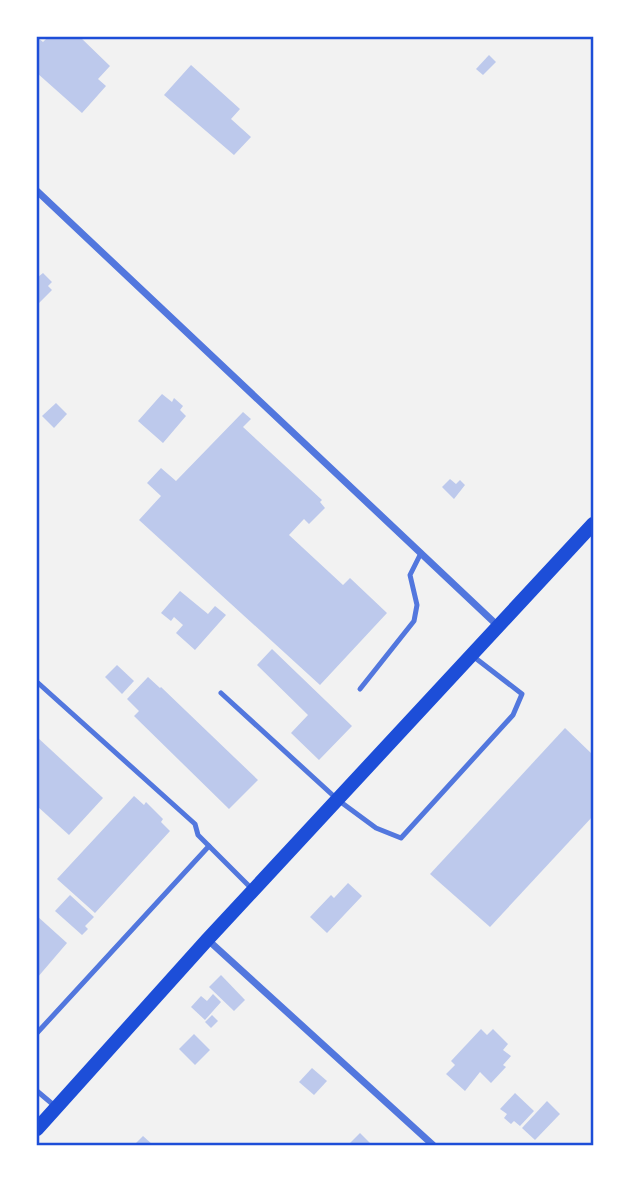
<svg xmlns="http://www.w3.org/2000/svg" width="630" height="1182" viewBox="0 0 630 1182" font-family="'IBM Plex Sans',sans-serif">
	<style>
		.building { fill: #bdc9ec }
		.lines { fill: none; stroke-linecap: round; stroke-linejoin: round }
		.service { stroke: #5277de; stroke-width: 5 }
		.minor { stroke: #5277de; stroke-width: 7 }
		.secondary { stroke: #1d4ed8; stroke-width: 14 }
		.neatline { fill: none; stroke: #1d4ed8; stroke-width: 2.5 }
	</style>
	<rect width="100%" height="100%" fill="#f2f2f2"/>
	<g class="building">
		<path d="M37,37L43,42L48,37H80L110,66L98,79L106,86L82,113L37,73Z"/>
		<path d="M489,55L496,62L483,75L476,69Z"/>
		<path d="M191,65L240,109L231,119L251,137L234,155L164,95Z"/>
		<path d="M43,273L52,282L48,286L52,290L37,305V276L38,277Z"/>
		<path d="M162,394L172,402L174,398L183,406L180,410L186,416L163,443L138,421Z"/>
		<path d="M56,403L67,414L54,428L42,416Z"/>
		<path d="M243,412L251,419L243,427L322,500L320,502L325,508L309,524L304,519L289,535L343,585L350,578L387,613L320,685L139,520L161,496L147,483L161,468L176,481Z"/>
		<path d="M450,479L456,484L460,480L465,485L454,499L442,487Z"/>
		<path d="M180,591L208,614L215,606L226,615L195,650L176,633L183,625L174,617L171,621L161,613Z"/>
		<path d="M272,649L352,726L319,760L291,733L308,715L257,665Z"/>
		<path d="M117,665L134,681L122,694L105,677Z"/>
		<path d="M148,677L160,688L161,687L258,780L229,809L134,716L139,711L127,699Z"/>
		<path d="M565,728L593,755V816L490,927L430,874Z"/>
		<path d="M37,737L103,798L69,835L37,806Z"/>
		<path d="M134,796L144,805L146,802L163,819L161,822L170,831L95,913L57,879Z"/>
		<path d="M348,883L362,896L327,933L310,917L331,895L334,898Z"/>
		<path d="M70,895L94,917L85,926L88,929L82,935L55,911Z"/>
		<path d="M37,916L67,943L37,978Z"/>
		<path d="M221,975L245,1000L234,1011L209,987Z"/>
		<path d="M213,994L221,1002L205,1020L191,1007L201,996L207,1001Z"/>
		<path d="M212,1015L218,1021L211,1028L205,1022Z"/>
		<path d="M481,1029L487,1035L493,1029L508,1044L503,1050L511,1056L503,1065L506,1067L491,1083L480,1072L465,1091L446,1074L455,1065L451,1061Z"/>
		<path d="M194,1034L210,1050L195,1065L179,1049Z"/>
		<path d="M312,1068L327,1081L314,1095L299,1082Z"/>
		<path d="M515,1093L534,1111L520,1126L514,1121L511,1124L504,1118L507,1114L500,1109Z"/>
		<path d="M547,1101L560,1114L535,1140L522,1128Z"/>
		<path d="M360,1133L372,1145H348Z"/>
		<path d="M143,1136L153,1145H134Z"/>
	</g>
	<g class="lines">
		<g class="service">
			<path d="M37,682L195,824L198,835L252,889"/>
			<path d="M360,689L414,621L417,605L410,575L421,553"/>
			<path d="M221,693L338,800L376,828L401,838L513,715L522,694L474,657"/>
			<path d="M37,1033L209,846"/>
			<path d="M37,1091L56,1107"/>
		</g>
		<g class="minor">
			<path d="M37,191L498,626"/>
			<path d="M208,940L433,1145"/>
		</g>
		<path class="secondary" d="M37,1129L207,940L593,524"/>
	</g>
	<rect width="630" height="1182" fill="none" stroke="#ffffff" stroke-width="77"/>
	<rect x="38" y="38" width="554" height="1106" class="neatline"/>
</svg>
